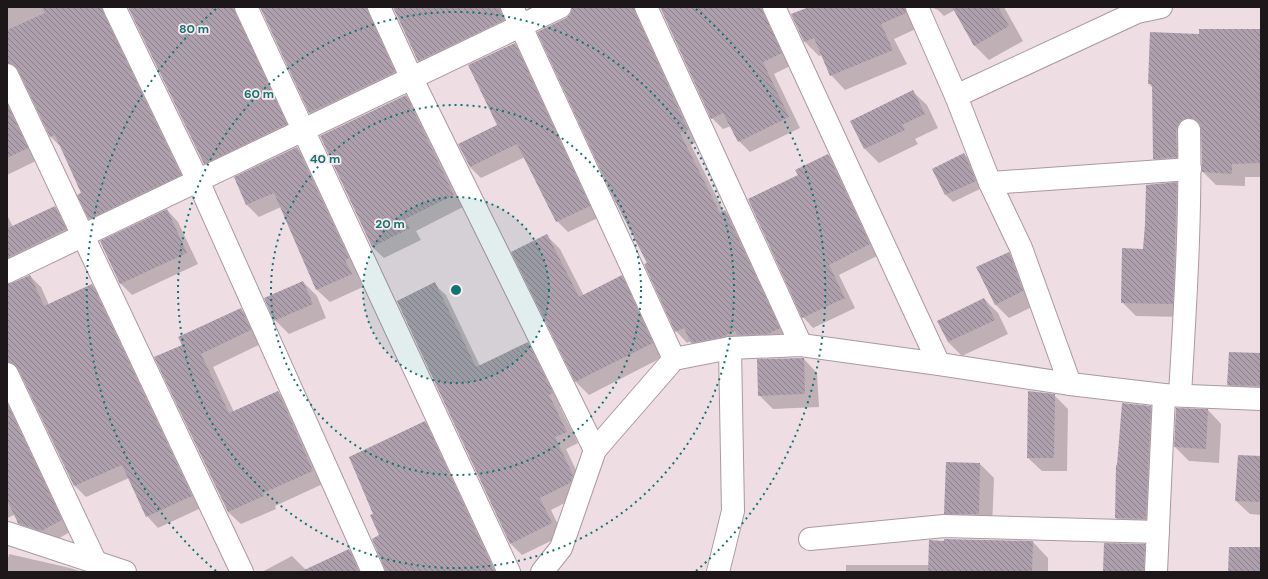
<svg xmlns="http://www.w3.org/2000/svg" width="1268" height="579" viewBox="0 0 1268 579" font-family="'DM Sans',sans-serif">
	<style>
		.shadow { fill: #0003 }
		.building { fill: url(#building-back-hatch) }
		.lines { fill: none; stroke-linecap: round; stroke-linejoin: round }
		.minor-casing { stroke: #aa99a0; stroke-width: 24 }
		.minor { stroke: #fff; stroke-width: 22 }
		.ring { fill: none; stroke: #0f766e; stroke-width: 2; stroke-dasharray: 2 4 }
		.centre { fill: #0f766e; stroke: #fceaf1; stroke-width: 2 }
		.ring-label { font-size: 12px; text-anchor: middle; font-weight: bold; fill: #0f766e; stroke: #fceaf1; stroke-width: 3.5; stroke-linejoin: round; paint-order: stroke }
	</style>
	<defs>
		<pattern id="building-back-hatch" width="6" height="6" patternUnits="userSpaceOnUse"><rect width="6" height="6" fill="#ada0ac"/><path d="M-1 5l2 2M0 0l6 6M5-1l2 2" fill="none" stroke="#8c818b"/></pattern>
	</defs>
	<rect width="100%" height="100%" fill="#efdde4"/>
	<g class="shadow">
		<path d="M7,7H120L192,186L102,229L90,218L83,193L62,148L51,137L20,74L13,75L7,81Z"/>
		<path d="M129,7H252L297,136L216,175L204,163Z"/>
		<path d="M261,7H385L406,84L321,124L310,113Z"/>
		<path d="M394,7H518L512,24L430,72L418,61Z"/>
		<path d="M527,7H566L539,20Z"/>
		<path d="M573,7H652L699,141L691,145L724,212L725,211L736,223L790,340L703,354L691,341L687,343L676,331L649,263L566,19L571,15Z"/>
		<path d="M661,7H765L792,65L774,74L800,128L750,152L739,141L731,126L723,129L712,118Z"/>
		<path d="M812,7H1004L1023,41L989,60L975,46L955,10L944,16L938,10L933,8L927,9L920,27L894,39L907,64L845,90L831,75L822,55L819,56L805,42L792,14Z"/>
		<path d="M1261,30V177H1245V186L1216,185L1203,172L1202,131L1196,132L1190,170L1167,172L1154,159L1153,88L1149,84L1200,35Z"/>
		<path d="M514,44L525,55L600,217L568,232L557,221L525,157L481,178L470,167L499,125Z"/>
		<path d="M913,92L927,105L938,128L915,139L918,144L879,163L865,149L852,122Z"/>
		<path d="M7,93L38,160L7,175Z"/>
		<path d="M406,96L417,107L465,206L416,231L421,240L384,258L372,247Z"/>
		<path d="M297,148L309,160L361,271L357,273L363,287L330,302L317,290L281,207L259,217L247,205L235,178Z"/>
		<path d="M964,154L971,161L982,188L953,202L946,195L934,169Z"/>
		<path d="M828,155L838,165L879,255L839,275L855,308L813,328L803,317L799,176Z"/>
		<path d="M1176,183L1190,197L1186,317L1136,316L1122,302L1144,250Z"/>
		<path d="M55,207L66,218L77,240L7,279V215L13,227Z"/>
		<path d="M167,210L178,222L198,264L132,295L121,284L101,242Z"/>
		<path d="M547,236L560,249L584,296L622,277L635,290L665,356L589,395L576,382L513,253Z"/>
		<path d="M1009,253L1022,266L1036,305L1009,318L995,304Z"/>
		<path d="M30,276L41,287L49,305L92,285L103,297L203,507L158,528L147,516L129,478L86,497L75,486L22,373L13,374L7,381V285Z"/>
		<path d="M303,282L317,296L326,318L289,334L275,320Z"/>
		<path d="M434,284L446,295L480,366L528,343L539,355L564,405L560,407L578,443L566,449L584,487L582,494L551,510L563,535L522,555L511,544Z"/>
		<path d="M984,299L998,313L1008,334L962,356L948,342Z"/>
		<path d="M241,310L254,322L263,343L213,367L234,412L278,392L290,405L325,483L275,506L276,509L241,524L228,512L183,345Z"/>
		<path d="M1261,354V399L1242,398L1228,385Z"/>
		<path d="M804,359L817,373L819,407L773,409L759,395Z"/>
		<path d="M7,392L72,531L52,542L28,534L17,522L19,513L7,518Z"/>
		<path d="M1054,395L1068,409L1067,471H1042L1028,458Z"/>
		<path d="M1151,407L1164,421L1159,533L1129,532L1116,518Z"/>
		<path d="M1208,410L1221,424L1219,463L1189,461L1175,447Z"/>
		<path d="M425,422L438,436L502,572H386L380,536L374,515Z"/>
		<path d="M1261,457V515L1250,514L1236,501Z"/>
		<path d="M980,464L994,478L992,528L959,527L946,513Z"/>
		<path d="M1033,542L1048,558V572H846V565H929Z"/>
		<path d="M1144,545L1158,559V572H1104Z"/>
		<path d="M349,550L363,564L366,572H262L292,556L306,570Z"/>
		<path d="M9,554L70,568L82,572H7V562Z"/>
	</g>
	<g class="building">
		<path d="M42,7H102L103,12L181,175L89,219L88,218L77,195L81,193L55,135L50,137L18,70L14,65L7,63V30L45,13Z"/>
		<path d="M128,7H234L235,12L287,124L204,164Z"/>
		<path d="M260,7H367L368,12L395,72L309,113Z"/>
		<path d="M393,7H500L504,20L418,61Z"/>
		<path d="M572,7H634L635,12L688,130L680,133L720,213L725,210L780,328L768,334L737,335L735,331L722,337L691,343L684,328L675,332L644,264L647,263L612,195L537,32L566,18L570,14Z"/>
		<path d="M660,7H761L782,53L763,62L789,117L738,142L723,113L711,119Z"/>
		<path d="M809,7H905L906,13L881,24L893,50L830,76L814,38L804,42L791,14Z"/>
		<path d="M952,7H998L1009,26L974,46Z"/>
		<path d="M1199,29H1261V163L1232,164V174L1202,172L1201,129L1200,124L1195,119L1189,118L1183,119L1178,124L1176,130L1177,157L1153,159L1152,84H1148L1150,32L1199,34Z"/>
		<path d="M515,43L590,206L556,222L517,144L470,167L458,144L497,125L468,65Z"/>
		<path d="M913,90L925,114L902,125L905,130L864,149L850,121Z"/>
		<path d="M406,95L454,195L405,219L410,228L372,247L320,136Z"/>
		<path d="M7,104L28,148L7,158Z"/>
		<path d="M297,147L349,258L345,260L352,274L316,290L274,193L246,205L234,177Z"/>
		<path d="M964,153L976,181L945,195L932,169Z"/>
		<path d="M828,154L870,244L829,265L845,298L802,318L748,199L798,175L795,170Z"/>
		<path d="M1177,182L1173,304L1121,303L1122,248L1143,249L1145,224L1146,185Z"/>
		<path d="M55,206L66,229L7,258V225L8,228Z"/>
		<path d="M167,209L187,253L120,284L100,241Z"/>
		<path d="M547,234L579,297L622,275L653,343L575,382L511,252Z"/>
		<path d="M1009,252L1023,291L995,305L976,267Z"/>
		<path d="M30,275L44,306L92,284L192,496L146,517L122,465L74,486L18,369L14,364L7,362V284L12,283Z"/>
		<path d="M303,281L313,304L274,321L264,298Z"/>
		<path d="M435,282L476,367L528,342L553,393L549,395L567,432L555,437L573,475L570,483L540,498L552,523L510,544L397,301Z"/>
		<path d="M984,298L995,320L948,342L937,321Z"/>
		<path d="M241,308L251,330L201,354L229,413L278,391L313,471L263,493L264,496L228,512L154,357L182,345L178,337Z"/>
		<path d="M1229,352L1261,353V386L1227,385Z"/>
		<path d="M804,358L805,394L758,396L757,359Z"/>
		<path d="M1028,391L1055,394L1054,458H1027Z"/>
		<path d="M7,403L62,520L41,531L18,523L7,500Z"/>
		<path d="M1122,403L1151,406L1146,519L1115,518L1116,465H1117Z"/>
		<path d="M1176,408L1208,409L1206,449L1174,447Z"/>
		<path d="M425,421L487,555L495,572H385L384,567L372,539L379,535L370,515L373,514L349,457Z"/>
		<path d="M1238,455L1261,456V502L1235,501Z"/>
		<path d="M946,462L980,463L979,514H944Z"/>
		<path d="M944,539L1033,541L1032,572H928L929,540L944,541Z"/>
		<path d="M1104,543L1145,544L1144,572H1103Z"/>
		<path d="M1229,547H1261V572H1228Z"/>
		<path d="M349,549L359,572H300Z"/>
	</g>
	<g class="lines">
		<g class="minor-casing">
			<g id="minor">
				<path d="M114,7L198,181L373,572"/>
				<path d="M246,7L509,572"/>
				<path d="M379,7L412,79L595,450"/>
				<path d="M512,7L674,359"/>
				<path d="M646,7L801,345"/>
				<path d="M774,7L939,364"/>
				<path d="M917,7L956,96L990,183L1021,248L1070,384"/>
				<path d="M7,75L242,572"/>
				<path d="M956,96L1137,12L1161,7"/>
				<path d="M990,183L1190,169"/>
				<path d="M7,272L560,7"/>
				<path d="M7,374L96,563"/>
				<path d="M1180,395C1185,307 1191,219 1189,130"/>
				<path d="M7,533L125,572"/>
				<path d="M810,539L944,526L1158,532"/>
				<path d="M542,572L561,548L595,450L674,359L730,348L801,345L939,364L1070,384L1164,395L1261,399"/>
				<path d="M718,572L733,511L730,348"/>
				<path d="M1156,572L1164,395"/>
			</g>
		</g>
		<use href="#minor" class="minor"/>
	</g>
	<circle cx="456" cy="290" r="93" fill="#0f766e" fill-opacity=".12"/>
	<g class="ring">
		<circle cx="456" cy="290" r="93"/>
		<circle cx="456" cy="290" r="185"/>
		<circle cx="456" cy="290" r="278"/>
		<path d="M216 571A370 370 0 0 1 216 9M696 9A370 370 0 0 1 696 571"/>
	</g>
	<circle cx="456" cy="290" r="6" class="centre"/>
	<g class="ring-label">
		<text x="194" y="33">80 m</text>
		<text x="259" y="98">60 m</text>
		<text x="325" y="163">40 m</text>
		<text x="390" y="228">20 m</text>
	</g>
	<rect width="1268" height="579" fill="none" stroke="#1d171a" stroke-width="16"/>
</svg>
